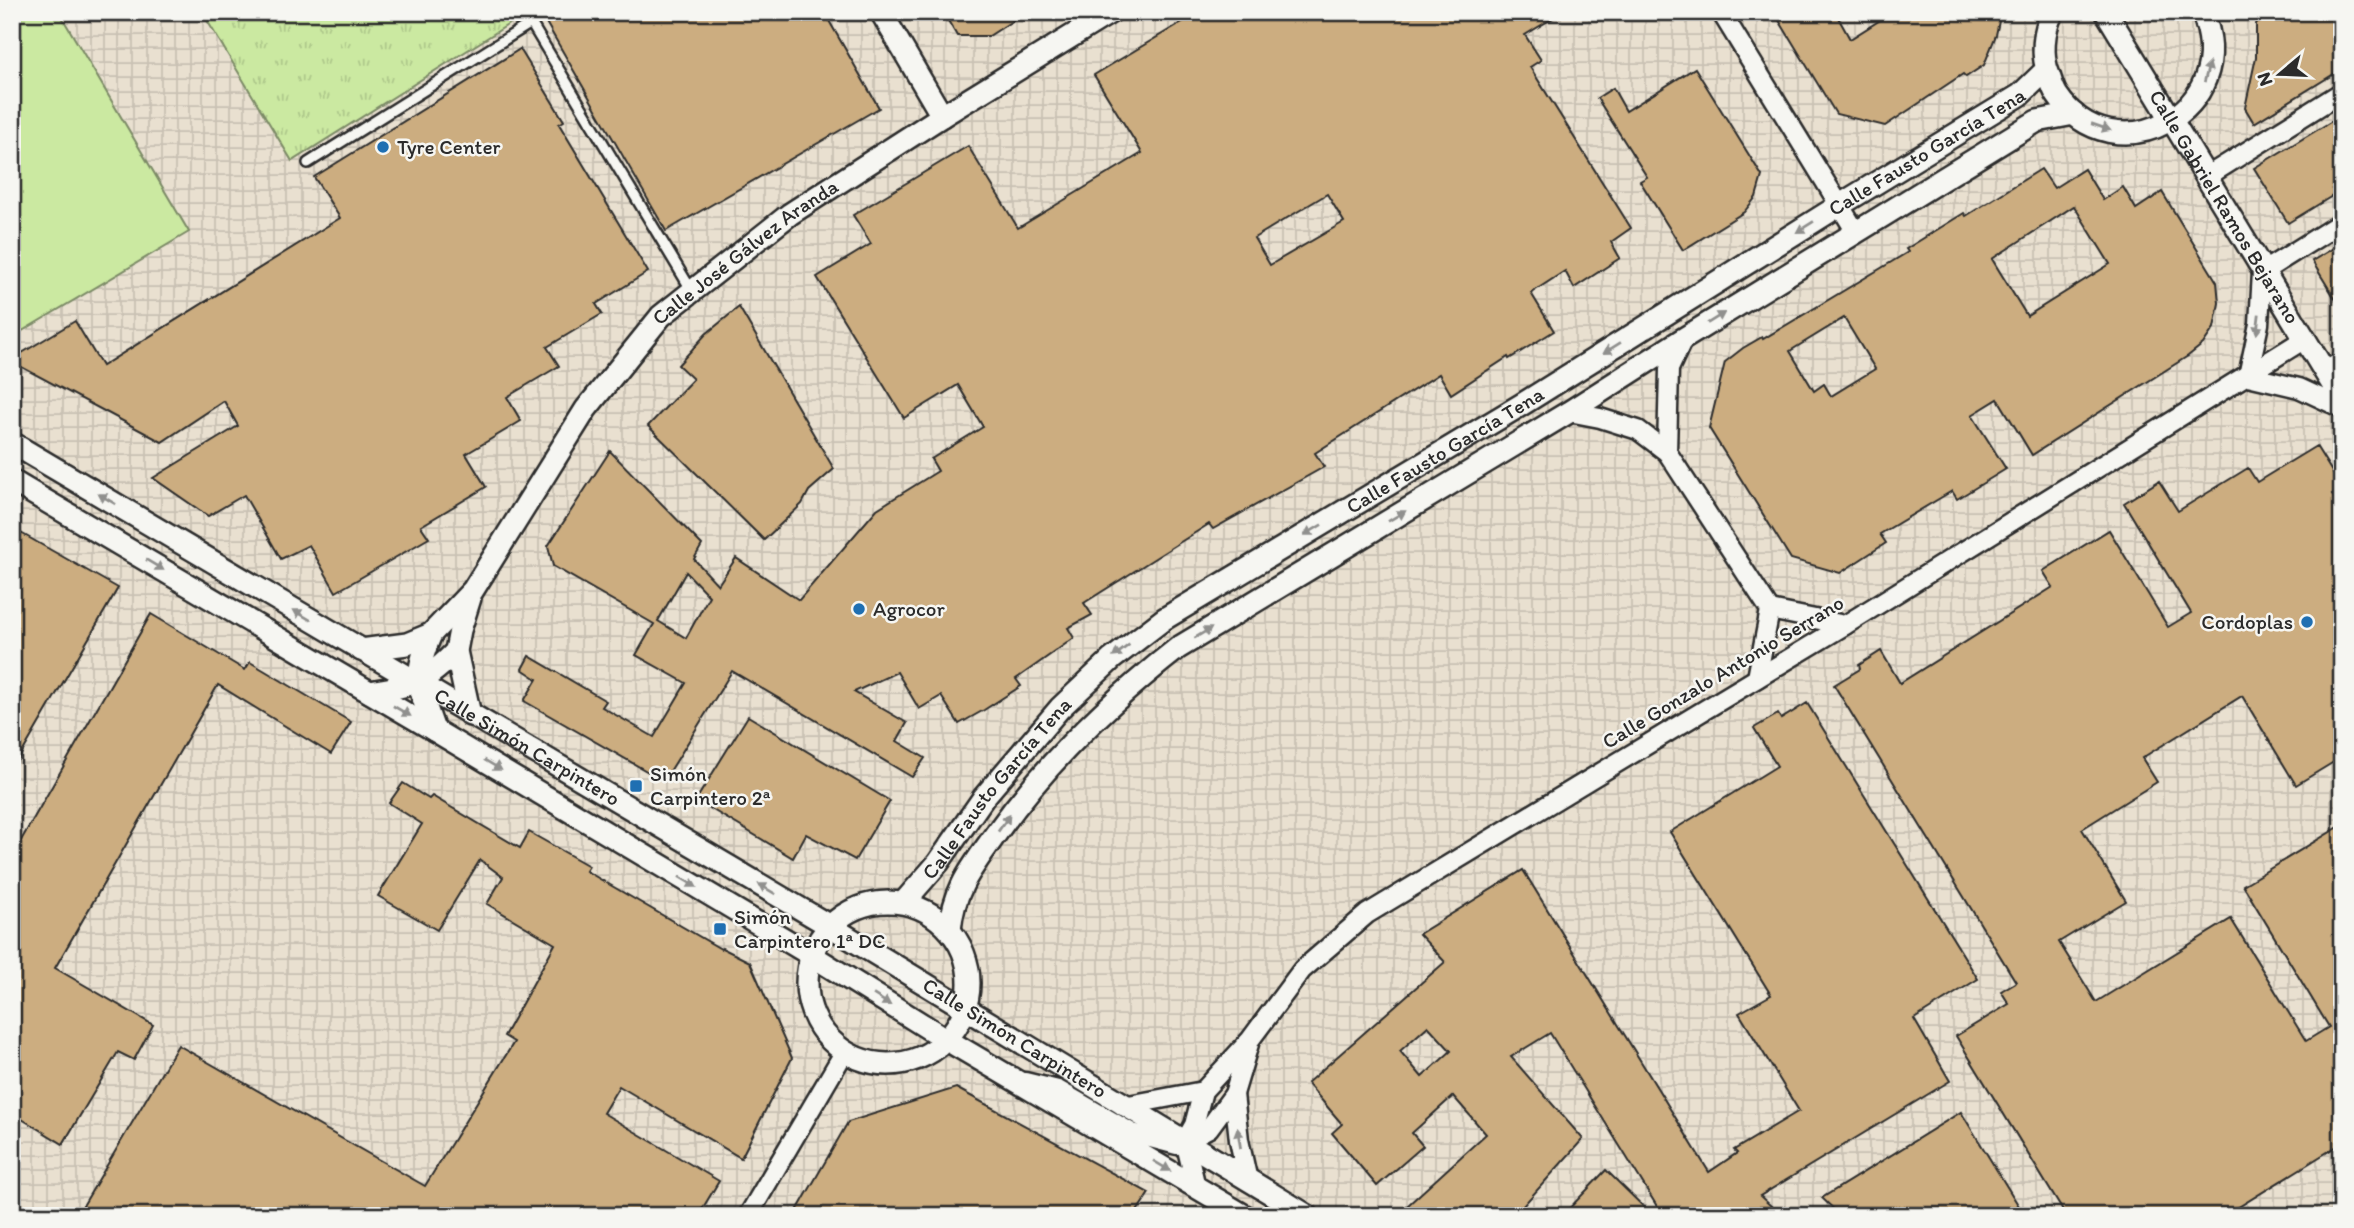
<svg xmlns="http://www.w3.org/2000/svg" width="2354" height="1228" viewBox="0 0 2354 1228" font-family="Itim,sans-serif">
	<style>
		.industrial { fill: url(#industrial-grid) }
		.grass { fill: url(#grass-tufts); stroke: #7b8a66; stroke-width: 2 }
		.park { fill: #cbe9a1; stroke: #7b8a66; stroke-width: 2 }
		.building { fill: #ccad80; stroke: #2b2b2b; stroke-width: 2; fill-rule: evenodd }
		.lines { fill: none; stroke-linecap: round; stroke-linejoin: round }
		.service-casing { stroke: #2b2b2b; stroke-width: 14 }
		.minor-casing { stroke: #2b2b2b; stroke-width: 23 }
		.tertiary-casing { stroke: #2b2b2b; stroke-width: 26 }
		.service { stroke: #f6f6f2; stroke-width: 9 }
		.minor { stroke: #f6f6f2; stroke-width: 18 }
		.tertiary { stroke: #f6f6f2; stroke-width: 21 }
		.oneway { fill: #90908e }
		.poi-dot { fill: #1f6fb2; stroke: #f6f6f2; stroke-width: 2.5 }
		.labels { text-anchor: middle; stroke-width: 5; stroke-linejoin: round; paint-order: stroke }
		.poi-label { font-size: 21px; fill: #2b2b2b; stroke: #f6f6f2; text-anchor: start }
		.street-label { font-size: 21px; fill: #2b2b2b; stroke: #f6f6f2 }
	</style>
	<defs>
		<pattern id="industrial-grid" width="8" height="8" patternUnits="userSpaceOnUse" patternTransform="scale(1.75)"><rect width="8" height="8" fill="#e9e0d0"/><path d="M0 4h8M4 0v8" fill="none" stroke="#c8c0b3"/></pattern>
		<pattern id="grass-tufts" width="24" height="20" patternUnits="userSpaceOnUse" patternTransform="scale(1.75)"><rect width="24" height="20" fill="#cbe9a1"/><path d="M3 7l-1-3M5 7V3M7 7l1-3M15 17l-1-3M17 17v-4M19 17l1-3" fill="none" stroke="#aec88b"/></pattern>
	</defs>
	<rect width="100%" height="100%" fill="#f6f6f2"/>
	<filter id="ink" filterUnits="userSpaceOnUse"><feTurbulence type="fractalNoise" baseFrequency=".0143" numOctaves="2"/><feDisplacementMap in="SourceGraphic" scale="14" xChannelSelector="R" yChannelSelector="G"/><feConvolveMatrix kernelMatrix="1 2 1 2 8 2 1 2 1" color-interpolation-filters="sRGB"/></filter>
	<g filter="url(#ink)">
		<rect class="industrial" x="12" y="12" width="2330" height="1204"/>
		<path class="grass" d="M202,12H528L292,161Z"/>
		<path class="park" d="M12,12H59L189,232L12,337Z"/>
		<g class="building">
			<path d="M540,12H824L879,108L666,231Z"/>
			<path d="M943,12H1026L989,36H957Z"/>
			<path d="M1199,12H1563L1525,35L1541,60L1530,67L1631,228L1611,242L1620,258L1574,288L1565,271L1531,293L1554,331L1509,359L1508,357L1451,394L1439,374L1315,453L1324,467L1213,529L1209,524L1084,603L1092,615L1068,628L1074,638L1016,679L1021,686L984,710L959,724L941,696L919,709L897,672L854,692L907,723L897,741L925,758L912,777L732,671L664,781L524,701L537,679L522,669L529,656L606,701L602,707L654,737L686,683L636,655L654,624L553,566L548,546L610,451L702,545L694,559L718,585L736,558L799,600L877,509L938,471L931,459L983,427L958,385L904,418L817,277L871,244L853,215L968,146L1018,228L1142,153L1094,75ZM1327,194L1344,222L1270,265L1254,238ZM686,572L709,596L686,638L658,621Z"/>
			<path d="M1774,12H1835L1850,39L1893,12H2001L1996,35L1984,65L1966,77L1963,74L1885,126L1836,114Z"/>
			<path d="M2265,12H2342V69L2254,123L2245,108L2256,57V24Z"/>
			<path d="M520,49L564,121L559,124L648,272L596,304L602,314L547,347L559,366L507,397L521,421L466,454L486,487L421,526L429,538L336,592L309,545L281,559L244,495L208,516L153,478L238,426L224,401L162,442L12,362V359L75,321L102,366L340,218L314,177Z"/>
			<path d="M1695,68L1762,176L1756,197L1744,212L1683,250L1640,181L1647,177L1597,98L1613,88L1626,111Z"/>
			<path d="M2342,115V190L2288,223L2254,168Z"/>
			<path d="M2041,169L2054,188L2084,169L2103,200L2123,187L2136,209L2162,192L2217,282L2219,303L2214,328L2203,344L2188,356L2032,455L1998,399L1972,415L2006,469L1957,499L1952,491L1880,534L1886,543L1840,573L1791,559L1709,428L1725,362L1743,348L1762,337L1763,339L1908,252L1906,249L1964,213L1966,216ZM2074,206L2110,264L2027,316L1992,259ZM1844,318L1875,369L1831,396L1824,384L1814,391L1790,351Z"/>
			<path d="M2342,243V310L2312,261Z"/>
			<path d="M739,307L834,469L809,491L802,504L764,540L648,426L693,379L678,365L706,334Z"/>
			<path d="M2316,446L2342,488L2332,494L2342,509V757L2296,785L2242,696L2142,758L2157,782L2082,829L2126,901L2059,942L2096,1002L2231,919L2306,1041L2329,1027L2243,885L2342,825V1143L2224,1216H2066L1956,1036L2009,1004L2001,991L2016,982L1834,685L1860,669L1859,665L1881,651L1900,683L2053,587L2043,571L2109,530L2168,627L2191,613L2124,503L2159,481L2178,511L2248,468L2257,482Z"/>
			<path d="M12,528L118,588L12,770Z"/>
			<path d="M151,614L245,670L250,662L351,722L331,754L218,685L55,968L153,1025L134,1060L118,1052L63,1144L12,1113V856Z"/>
			<path d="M1807,703L1978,979L1914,1019L1950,1081L1760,1196L1782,1216H1663L1550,1033L1511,1057L1583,1139L1514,1216H1396L1486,1134L1453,1096L1412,1133L1423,1146L1377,1186L1332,1133L1342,1124L1307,1083L1445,962L1419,934L1523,870L1709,1172L1737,1153L1734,1150L1799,1111L1739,1013L1771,995L1670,832L1777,766L1754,728L1778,714L1781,719ZM1428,1026L1451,1051L1422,1077L1400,1051Z"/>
			<path d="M748,716L890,801L855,860L806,834L793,858L696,800Z"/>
			<path d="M403,783L429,799L432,796L520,848L529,832L589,866L586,871L721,949L722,948L750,962L792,1058L741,1158L619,1086L603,1113L719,1181L698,1216H77L178,1045L425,1186L514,1042L504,1036L555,944L487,904L503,877L480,860L437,930L378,896L422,824L389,803Z"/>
			<path d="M956,1088L1149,1193L1134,1216H794L848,1122Z"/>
			<path d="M1961,1112L2025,1216H1841L1822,1198Z"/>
			<path d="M1606,1170L1653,1216H1562Z"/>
		</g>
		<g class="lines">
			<g class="service-casing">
				<path id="service" d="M308,163L531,23L692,291"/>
			</g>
			<g class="minor-casing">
				<g id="minor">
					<path d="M1721,12L1856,232"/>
					<path d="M2206,177L2342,92"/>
					<path d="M2342,222L2262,272L2259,324L2248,376L2299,388L2342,408"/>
					<path d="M2324,372L2342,361"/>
					<path d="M1569,412L1600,418L1638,430L1667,452L1770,610L1757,678"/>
					<path d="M1667,452L1669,369L1683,339"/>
					<path d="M1770,610L1845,625"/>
					<path d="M1025,1082L1058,1090L1132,1133L1177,1145L1209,1128L1234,1094L1249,1044"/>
					<path d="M1234,1094L1239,1140L1248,1181"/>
					<path d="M1123,1106L1203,1091"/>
					<path d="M1185,1141L1194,1125L1203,1091L1250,1040L1302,970L1367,914L1845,625L2303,340"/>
					<path d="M1185,1141L1196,1187"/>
					<path d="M748,1216L845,1051"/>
				</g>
			</g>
			<g class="tertiary-casing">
				<g id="tertiary">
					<path d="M881,12L942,116"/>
					<path d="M2053,12C2043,29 2041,57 2049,75C2051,81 2053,89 2057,95C2113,179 2245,111 2202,12"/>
					<path id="s1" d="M2106,12L2342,400"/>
					<path id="s2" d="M12,443C284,604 557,764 828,925C989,1021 1147,1120 1308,1216"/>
					<path d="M12,481L434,730L811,955L947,1040L1245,1216"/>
					<path d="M431,634C412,678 419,687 434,730"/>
					<path id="s3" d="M361,650L407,644L431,634L473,590L586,409L661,316L790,214L942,116L1111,12"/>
					<path d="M370,692C416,684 423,685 456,651"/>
					<path d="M470,715L456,651L460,630L470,598"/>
					<path id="s4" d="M904,902L938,863L984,797L1060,708L1112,659L1164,619L1521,405L1840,205L2020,95L2046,70"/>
					<circle cx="888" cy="983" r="81"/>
					<path d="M950,930C954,888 972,868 995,835C1046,763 1109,702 1178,648L1569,412L1683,339L2037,121L2074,114"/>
				</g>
			</g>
			<use href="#service" class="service"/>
			<use href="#minor" class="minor"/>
			<use href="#tertiary" class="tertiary"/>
		</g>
		<defs><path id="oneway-solid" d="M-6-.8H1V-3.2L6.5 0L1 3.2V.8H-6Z" transform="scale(1.75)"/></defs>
		<g class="oneway">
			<use href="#oneway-solid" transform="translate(2207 72) rotate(-75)"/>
			<use href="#oneway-solid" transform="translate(2101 127) rotate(19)"/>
			<use href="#oneway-solid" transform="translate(1805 227) rotate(148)"/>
			<use href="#oneway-solid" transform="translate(1716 318) rotate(-32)"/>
			<use href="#oneway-solid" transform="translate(2258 324) rotate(97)"/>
			<use href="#oneway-solid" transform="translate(1612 348) rotate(148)"/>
			<use href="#oneway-solid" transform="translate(107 499) rotate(-149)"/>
			<use href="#oneway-solid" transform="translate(1397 516) rotate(-31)"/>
			<use href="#oneway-solid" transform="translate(1313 530) rotate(149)"/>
			<use href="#oneway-solid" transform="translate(155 565) rotate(31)"/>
			<use href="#oneway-solid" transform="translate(302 615) rotate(-149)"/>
			<use href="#oneway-solid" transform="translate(1203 633) rotate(-31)"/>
			<use href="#oneway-solid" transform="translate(1121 651) rotate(143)"/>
			<use href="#oneway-solid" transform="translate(402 711) rotate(30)"/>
			<use href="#oneway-solid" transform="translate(493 765) rotate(31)"/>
			<use href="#oneway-solid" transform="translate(1004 823) rotate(-55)"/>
			<use href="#oneway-solid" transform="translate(688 882) rotate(31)"/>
			<use href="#oneway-solid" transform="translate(767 889) rotate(-149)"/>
			<use href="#oneway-solid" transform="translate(882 1000) rotate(32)"/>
			<use href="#oneway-solid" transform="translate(1239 1138) rotate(-99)"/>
			<use href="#oneway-solid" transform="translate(1162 1166) rotate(31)"/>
		</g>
	</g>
	<g class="poi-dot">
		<circle cx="383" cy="147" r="7"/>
		<circle cx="859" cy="609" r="7"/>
		<circle cx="2307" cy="622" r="7"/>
		<rect x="629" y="779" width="14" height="14" rx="3.5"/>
		<rect x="713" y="922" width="14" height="14" rx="3.5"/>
	</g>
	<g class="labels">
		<g class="poi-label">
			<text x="397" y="154">Tyre Center</text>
			<text x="873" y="616">Agrocor</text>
			<text x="2293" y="629" text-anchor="end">Cordoplas</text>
			<text x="650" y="781">Simón<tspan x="650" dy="24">Carpintero 2ª</tspan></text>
			<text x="734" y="924">Simón<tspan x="734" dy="24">Carpintero 1ª DC</tspan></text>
		</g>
		<g class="street-label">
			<text dy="7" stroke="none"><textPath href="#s4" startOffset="1281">Calle Fausto García Tena</textPath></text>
			<text dy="7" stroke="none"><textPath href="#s1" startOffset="228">Calle Gabriel Ramos Bejarano</textPath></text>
			<text dy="7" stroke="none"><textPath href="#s3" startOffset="572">Calle José Gálvez Aranda</textPath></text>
			<text dy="7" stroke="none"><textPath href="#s4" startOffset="714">Calle Fausto García Tena</textPath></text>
			<text transform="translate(1723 672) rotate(-31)" y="7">Calle Gonzalo Antonio Serrano</text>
			<text dy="7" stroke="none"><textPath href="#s2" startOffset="598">Calle Simón Carpintero</textPath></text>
			<text dy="7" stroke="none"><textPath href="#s4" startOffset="147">Calle Fausto García Tena</textPath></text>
			<text dy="7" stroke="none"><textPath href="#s2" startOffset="1166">Calle Simón Carpintero</textPath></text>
		</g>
	</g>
	<rect width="2354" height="1228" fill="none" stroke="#f6f6f2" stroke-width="42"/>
	<rect x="21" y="21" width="2312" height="1186" fill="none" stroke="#2b2b2b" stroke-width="2.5" filter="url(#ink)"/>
	<g transform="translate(2280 74) rotate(251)" stroke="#f6f6f2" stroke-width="5" paint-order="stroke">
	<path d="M0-5L12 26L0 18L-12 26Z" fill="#2b2b2b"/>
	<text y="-10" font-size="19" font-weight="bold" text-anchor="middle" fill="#2b2b2b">N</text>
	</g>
</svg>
